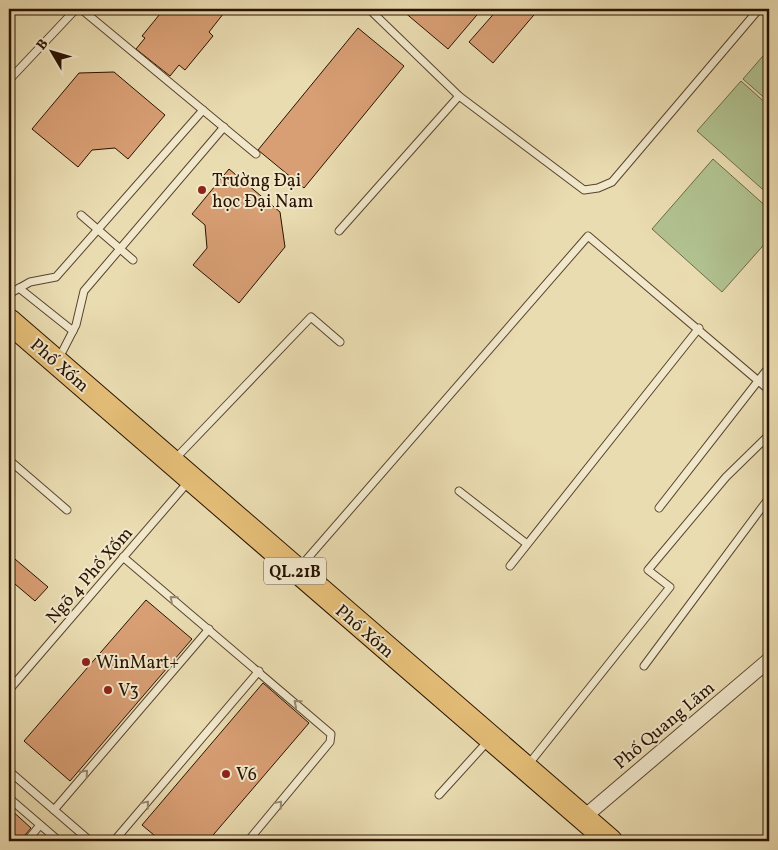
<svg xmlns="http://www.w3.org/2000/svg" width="778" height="850" viewBox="0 0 778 850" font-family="Vollkorn,serif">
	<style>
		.green { fill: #b1c290; stroke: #6d6a48 }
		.building { fill: #d89e74; stroke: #291200 }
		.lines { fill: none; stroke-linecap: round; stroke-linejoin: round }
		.lane-casing { stroke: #59442c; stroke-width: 9 }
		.street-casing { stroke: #59442c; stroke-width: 16 }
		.highway-casing { stroke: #291200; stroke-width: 26 }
		.lane { stroke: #f1e8cc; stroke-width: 7 }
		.street { stroke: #f1e8cc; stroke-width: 14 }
		.highway { stroke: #e5be78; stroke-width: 24 }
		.oneway { stroke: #978870 }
		.poi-dot { fill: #8f2418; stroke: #f1e8cc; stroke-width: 2 }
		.labels { text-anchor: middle; stroke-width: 4; stroke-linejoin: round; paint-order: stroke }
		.shield { fill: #f1e8cc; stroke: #65523d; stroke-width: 1 }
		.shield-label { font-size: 16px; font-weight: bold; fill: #291200 }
		.poi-label { font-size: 18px; fill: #291200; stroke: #f1e8cc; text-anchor: start }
		.street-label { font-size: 18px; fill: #291200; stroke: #f1e8cc }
	</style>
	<rect width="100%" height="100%" fill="#eadcb1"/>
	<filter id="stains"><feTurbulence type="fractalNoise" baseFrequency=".004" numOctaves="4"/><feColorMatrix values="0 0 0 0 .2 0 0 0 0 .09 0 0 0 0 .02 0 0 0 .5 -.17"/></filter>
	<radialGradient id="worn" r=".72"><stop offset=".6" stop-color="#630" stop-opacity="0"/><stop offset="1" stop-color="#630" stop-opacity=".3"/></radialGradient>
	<g class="green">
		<path d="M769,49V102L743,79Z"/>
		<path d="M741,81L769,106V195L697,131Z"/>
		<path d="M713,159L769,209V239L722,292L652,229Z"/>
	</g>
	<g class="building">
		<path d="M164,9H227L209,32L213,36L185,70L179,65L170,76L136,49L145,38L142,36Z"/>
		<path d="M405,9H482L448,49L403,11Z"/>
		<path d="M498,9H539L493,63L469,42Z"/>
		<path d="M358,28L404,66L304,188L258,150Z"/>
		<path d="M114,72L165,115L128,159L115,148L92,150L78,167L32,129L79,73Z"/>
		<path d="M229,169L280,212L285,247L239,303L193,265L207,248L205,225L192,214Z"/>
		<path d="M9,554L48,587L35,601L9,579Z"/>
		<path d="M146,600L192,639L70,781L24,741Z"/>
		<path d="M263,683L309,723L208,841H161L142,825Z"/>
		<path d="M9,808L31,828L20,841H9Z"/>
	</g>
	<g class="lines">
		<g class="lane-casing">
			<g id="lane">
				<path d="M81,9L256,154"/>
				<path d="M369,9L459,96"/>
				<path d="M9,80L76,9"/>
				<path d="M81,215L133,260"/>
				<path d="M339,231L459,96L584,190L598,188L612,182L759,9"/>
				<path d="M19,288L73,331"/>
				<path d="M9,294L30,282L56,277L203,110"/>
				<path d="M58,360L76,325L84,291L224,127"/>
				<path d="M9,460L67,510"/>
				<path d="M174,460L311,317L340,342"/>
				<path d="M459,491L527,544"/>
				<path d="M659,508L769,367"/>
				<path d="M123,557L331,734L330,742L248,841"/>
				<path d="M510,566L699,328"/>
				<path d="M300,567L588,236L769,390"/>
				<path d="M644,666L769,498"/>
				<path d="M9,690L189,481"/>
				<path d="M528,765L670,587L648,570L726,477L769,435"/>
				<path d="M9,771L90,841"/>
				<path d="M439,795L488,741"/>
				<path d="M9,798L59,841"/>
				<path d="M54,810L209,629"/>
				<path d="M27,841L40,825"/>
				<path d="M114,841L259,671"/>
			</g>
		</g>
		<g class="street-casing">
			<path id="street" d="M583,818L769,660"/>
		</g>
		<g class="highway-casing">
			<path id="highway" d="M9,321L610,841"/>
		</g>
		<use href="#lane" class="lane"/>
		<use href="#street" class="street"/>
		<use href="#highway" class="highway"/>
	</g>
	<defs><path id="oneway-chevron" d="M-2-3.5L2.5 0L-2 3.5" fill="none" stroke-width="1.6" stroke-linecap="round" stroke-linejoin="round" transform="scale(1.25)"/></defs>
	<g class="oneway">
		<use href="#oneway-chevron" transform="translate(173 599) rotate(-140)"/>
		<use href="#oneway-chevron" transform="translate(297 703) rotate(-140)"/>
		<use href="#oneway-chevron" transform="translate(85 773) rotate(-49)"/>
		<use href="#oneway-chevron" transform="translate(146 804) rotate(-50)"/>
		<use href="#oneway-chevron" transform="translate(279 804) rotate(-50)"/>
	</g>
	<g class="poi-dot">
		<circle cx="202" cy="190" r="5"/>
		<circle cx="86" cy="662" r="5"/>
		<circle cx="108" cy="690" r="5"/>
		<circle cx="226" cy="774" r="5"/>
	</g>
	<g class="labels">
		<rect class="shield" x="264" y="557.5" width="62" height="27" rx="4"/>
		<g class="shield-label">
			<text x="295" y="577">QL.21B</text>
		</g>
		<g class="poi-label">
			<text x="212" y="186">Trường Đại<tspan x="212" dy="21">học Đại Nam</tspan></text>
			<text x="96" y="668">WinMart+</text>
			<text x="118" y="696">V3</text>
			<text x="236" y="780">V6</text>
		</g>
		<g class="street-label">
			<text transform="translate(60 365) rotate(41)" y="6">Phố Xốm</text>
			<text transform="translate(89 575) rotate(-49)" y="6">Ngõ 4 Phố Xốm</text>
			<text transform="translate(365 631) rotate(41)" y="6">Phố Xốm</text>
			<text transform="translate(664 725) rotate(-40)" y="6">Phố Quang Lãm</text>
		</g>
	</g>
	<rect width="778" height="850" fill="none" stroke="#eadcb1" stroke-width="30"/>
	<rect x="10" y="10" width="758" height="830" fill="none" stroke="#291200" stroke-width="2.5"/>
	<rect x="15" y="15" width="748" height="820" fill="none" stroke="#291200"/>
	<g transform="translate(52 52) rotate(308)" stroke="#f1e8cc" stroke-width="4" paint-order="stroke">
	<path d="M0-4L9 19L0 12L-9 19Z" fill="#291200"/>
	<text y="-8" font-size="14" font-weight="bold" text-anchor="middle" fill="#291200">B</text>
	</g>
	<rect width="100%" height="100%" filter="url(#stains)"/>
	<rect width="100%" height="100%" fill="url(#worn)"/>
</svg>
